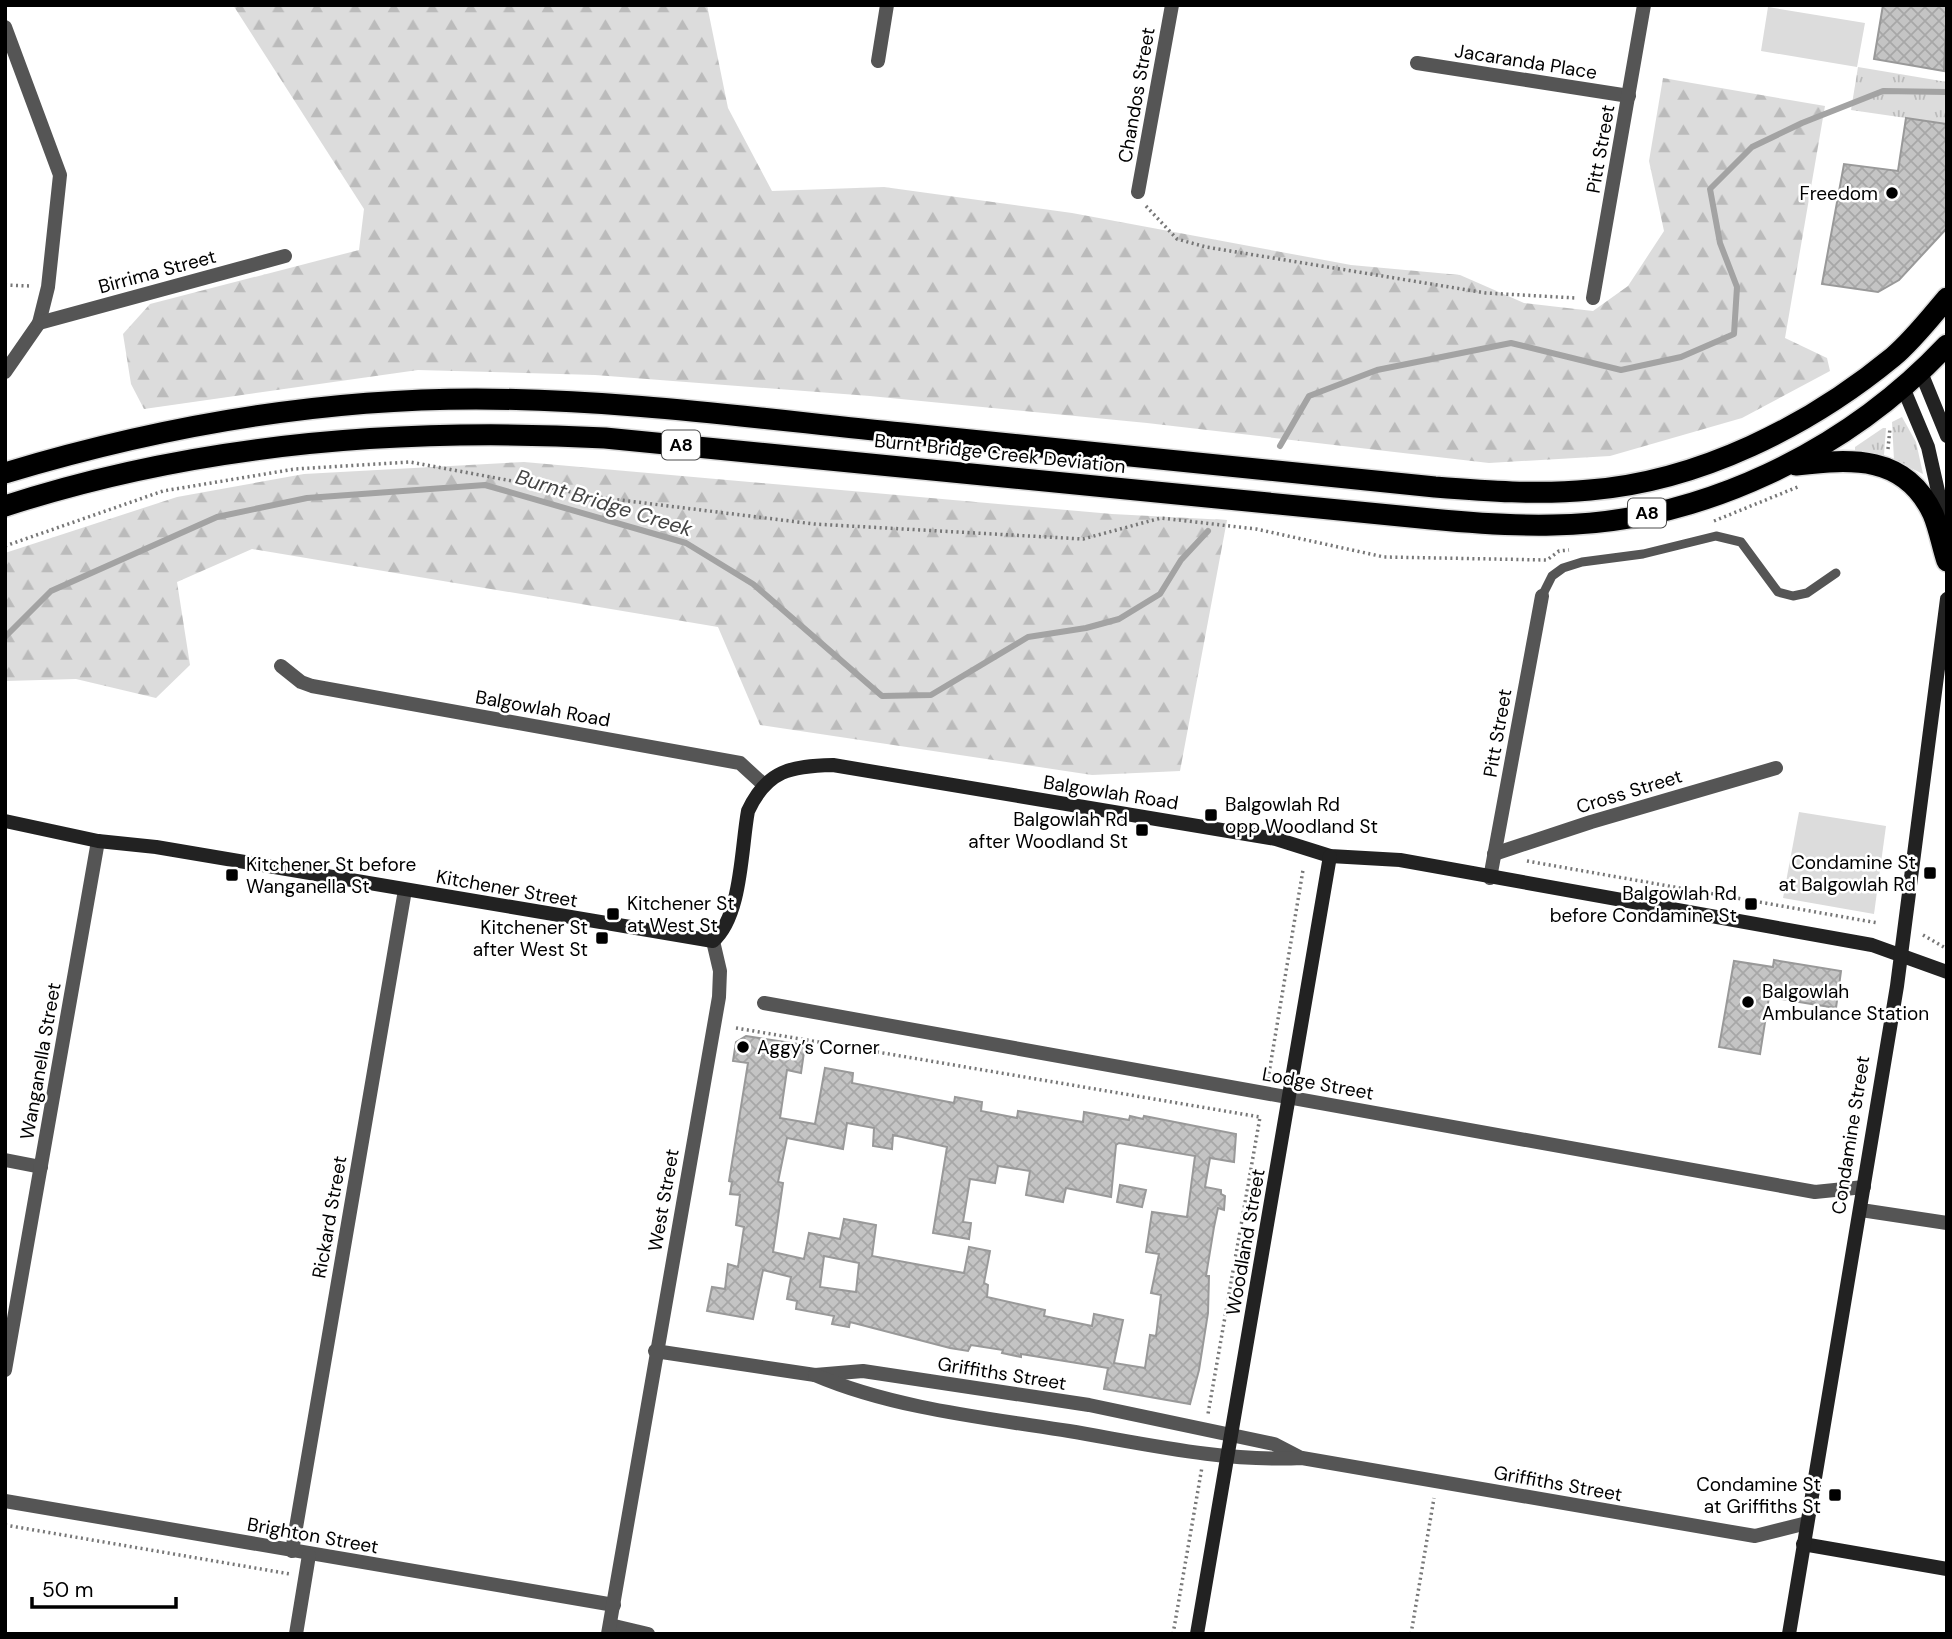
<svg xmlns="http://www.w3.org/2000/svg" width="1952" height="1639" viewBox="0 0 1952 1639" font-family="'DM Sans',sans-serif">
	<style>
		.grass { fill: url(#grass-tufts) }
		.forest { fill: url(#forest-firs) }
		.pitch { fill: #dcdcdc }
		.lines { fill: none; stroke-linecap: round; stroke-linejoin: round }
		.stream { stroke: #a3a3a3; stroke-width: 6 }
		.building { fill: url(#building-cross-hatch); stroke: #999; stroke-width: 2; fill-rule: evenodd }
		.highway-casing { stroke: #dbdbdb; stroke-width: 24 }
		.path { stroke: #777; stroke-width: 3.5; stroke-dasharray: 2 3.5; stroke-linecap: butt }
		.lane { stroke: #555; stroke-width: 9 }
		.street { stroke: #555; stroke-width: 14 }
		.secondary { stroke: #222; stroke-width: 14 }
		.highway { stroke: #000; stroke-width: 21 }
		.poi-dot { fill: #000; stroke: #fff; stroke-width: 2.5 }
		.labels { text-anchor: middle; stroke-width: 5; stroke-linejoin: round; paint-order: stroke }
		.shield { fill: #fff; stroke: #4c4c4c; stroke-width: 2 }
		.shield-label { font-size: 18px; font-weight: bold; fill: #000 }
		.street-label { font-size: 19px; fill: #000; stroke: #fff }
		.poi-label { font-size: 19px; fill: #000; stroke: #fff; text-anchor: end }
		.water-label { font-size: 21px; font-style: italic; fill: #444; stroke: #fff }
	</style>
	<defs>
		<pattern id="grass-tufts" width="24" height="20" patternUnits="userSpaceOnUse" patternTransform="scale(1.75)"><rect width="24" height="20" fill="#dcdcdc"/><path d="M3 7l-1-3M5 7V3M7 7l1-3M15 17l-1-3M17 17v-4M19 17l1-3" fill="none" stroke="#bbb"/></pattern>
		<pattern id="forest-firs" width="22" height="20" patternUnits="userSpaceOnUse" patternTransform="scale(1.75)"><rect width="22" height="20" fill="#dcdcdc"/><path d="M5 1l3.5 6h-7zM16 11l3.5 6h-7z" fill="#bbb"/></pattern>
		<pattern id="building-cross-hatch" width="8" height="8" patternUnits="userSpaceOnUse" patternTransform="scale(1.75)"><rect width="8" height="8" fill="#c4c4c4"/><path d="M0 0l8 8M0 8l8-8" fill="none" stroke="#a7a7a7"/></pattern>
	</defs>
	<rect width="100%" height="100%" fill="#fff"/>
	<g class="grass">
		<path d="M1858,67L1947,82V124L1851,110Z"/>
		<path d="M1902,417L1916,442L1923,474L1894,460L1892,422Z"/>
		<path d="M1883,428H1886L1884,455L1855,451V447Z"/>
	</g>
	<g class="forest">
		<path d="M233,5H707L728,108L772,191L884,187L1072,213L1351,265L1460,275L1524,303L1593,311L1628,286L1664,231L1649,161L1663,78L1825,106L1785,338L1827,358L1830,371L1742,418L1610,456L1489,463L1147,423L870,396L595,375L418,370L144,409L131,384L123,334L150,304L359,250L364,209Z"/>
		<path d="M524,462L1112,514L1227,520L1180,771L1092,775L760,725L718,627L252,549L177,582L190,665L156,698L76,679L5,681V553L177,497L304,474Z"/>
	</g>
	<g class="pitch">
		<path d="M1768,7L1865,23L1857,67L1761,51Z"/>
		<path d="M1799,812L1886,826L1874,914L1783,898Z"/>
	</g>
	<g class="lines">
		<g class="stream">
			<path d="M1280,446L1309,396L1377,370L1511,343L1621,370L1681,357L1734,334L1737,287L1720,243L1710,189L1752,147L1802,123L1883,91L1947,92"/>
			<path d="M5,637L51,591L217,517L307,498L485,485L686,543L753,584L882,696L931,695L1028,637L1086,628L1119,619L1160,594L1181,560L1208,531"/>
		</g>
	</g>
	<g class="building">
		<path d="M1883,5H1947L1944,71L1874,59Z"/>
		<path d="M1906,118L1947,124V228L1899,280L1878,292L1822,284L1844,164L1898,171Z"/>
		<path d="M1774,960L1841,971L1836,1008L1769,997L1760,1054L1719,1047L1734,961L1773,967Z"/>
		<path d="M746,1036L805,1045L801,1073L787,1070L780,1118L815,1124L825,1068L853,1073L852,1083L954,1103L955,1097L982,1102L981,1111L1017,1118L1018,1111L1083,1122L1084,1112L1129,1120L1130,1116L1143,1119L1144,1116L1236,1134L1234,1162L1210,1158L1205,1187L1221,1190V1194L1225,1196L1224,1210L1218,1208L1214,1227L1206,1276H1209L1208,1313L1199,1370L1190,1404L1104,1389L1108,1368L1021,1354V1357L1002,1353L1003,1350L971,1345L968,1351L950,1348L850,1322L849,1327L832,1324L834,1316L796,1309L797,1301L787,1299L791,1277L763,1270L753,1319L707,1311L712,1287L725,1289L728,1264L738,1267L744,1227L736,1225L740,1195L730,1194L732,1182L729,1181L748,1063L733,1061L736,1042ZM847,1123L874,1128L873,1146L892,1149L893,1135L947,1147L933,1233L969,1239L971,1223L963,1222L970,1179L995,1183L998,1166L1030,1171L1026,1195L1063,1202L1066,1188L1111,1197L1116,1145L1119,1143L1195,1156L1187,1217L1152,1212L1146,1252L1159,1254L1151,1293L1161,1295L1156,1336L1150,1335L1145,1368L1114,1363L1123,1320L1094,1314L1092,1326L1044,1316L1045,1310L987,1297L988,1285L984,1283L990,1251L969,1247L964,1273L872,1256L876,1225L844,1219L840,1239L809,1233L804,1259L773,1252L783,1183L778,1182L787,1138L843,1149ZM824,1256L859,1263L856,1292L820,1287Z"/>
		<path d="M1120,1185L1146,1190L1142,1207L1117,1202Z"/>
	</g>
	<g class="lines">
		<g class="highway-casing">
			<g id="highway">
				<path d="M1796,465C1851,459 1905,454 1933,514C1939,528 1942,546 1947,561"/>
				<path d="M5,473C158,427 315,399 476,399C618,399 761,419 902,433C1079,450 1257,468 1435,487C1486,491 1538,495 1590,490C1700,481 1809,426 1893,357C1913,340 1930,318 1947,298"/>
				<path d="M5,506C199,443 402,427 605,438L1431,519C1472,523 1512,526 1553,525C1701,523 1847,451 1947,345"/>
			</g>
		</g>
		<g class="path">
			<path d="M1146,206L1177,239L1206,247L1486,293L1576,298"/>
			<path d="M5,285L31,286"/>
			<path d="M1888,449L1890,428"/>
			<path d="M1714,521L1800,486"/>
			<path d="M5,546L163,491L295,469L410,462L604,498L814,524L1083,539L1161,518L1256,529L1384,557L1547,560L1559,551L1569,550"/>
			<path d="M1527,861L1878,923"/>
			<path d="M1923,935L1947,949"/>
			<path d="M736,1028L1260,1117L1208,1414"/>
			<path d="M1268,1079L1303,870"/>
			<path d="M5,1525L290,1574"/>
			<path d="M1173,1634L1202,1467"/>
			<path d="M1411,1634L1434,1498"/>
		</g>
		<path class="lane" d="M1542,596L1552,576L1563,568L1582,562L1643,554L1716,536L1741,542L1778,592L1793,596L1807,593L1836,573"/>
		<g class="street">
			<path d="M5,27L60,175L48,287L39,323L5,372"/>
			<path d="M878,61L887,5"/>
			<path d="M1417,63L1629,96"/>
			<path d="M1138,192L1172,5"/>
			<path d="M1593,298L1644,5"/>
			<path d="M39,323L285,256"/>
			<path d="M281,666L301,682L312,686L740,763L763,784"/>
			<path d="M1494,854L1591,822L1776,768"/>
			<path d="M1490,878L1542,596"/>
			<path d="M764,1003L1815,1192L1864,1187"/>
			<path d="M5,1160L41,1167"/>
			<path d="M1861,1210L1947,1223"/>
			<path d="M655,1351L815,1375L863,1371L1089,1405L1274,1444L1301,1458"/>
			<path d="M5,1370L98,841"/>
			<path d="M815,1375C892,1408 986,1418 1069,1431C1146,1444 1224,1462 1302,1458L1755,1536L1807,1523"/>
			<path d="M5,1501L614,1605"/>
			<path d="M292,1551L405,890"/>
			<path d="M610,1625L648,1634"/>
			<path d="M296,1634L309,1555"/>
			<path d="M608,1634L719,997L720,971L713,941"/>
		</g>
		<g class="secondary">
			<path d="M1920,370L1947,436"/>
			<path d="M1902,385L1928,447L1947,531"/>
			<path d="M5,821L98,841L156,847L713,941C742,916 741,848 748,811C767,770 791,766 833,765L1276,839L1330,856L1400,860L1872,945L1947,972"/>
			<path d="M1803,1544L1947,1569"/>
			<path d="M1197,1634L1330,856"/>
			<path d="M1789,1634L1897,986L1947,599"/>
		</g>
		<use href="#highway" class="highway"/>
	</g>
	<g class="poi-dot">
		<circle cx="1892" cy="193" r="7"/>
		<rect x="1204" y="808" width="14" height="14" rx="3.5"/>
		<rect x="1135" y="823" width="14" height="14" rx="3.5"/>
		<rect x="1923" y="866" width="14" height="14" rx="3.5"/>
		<rect x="225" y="868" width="14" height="14" rx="3.5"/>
		<rect x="1744" y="897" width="14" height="14" rx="3.5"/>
		<rect x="606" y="907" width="14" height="14" rx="3.5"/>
		<rect x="595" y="931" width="14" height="14" rx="3.5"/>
		<circle cx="1748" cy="1002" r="7"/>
		<circle cx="743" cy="1047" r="7"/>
		<rect x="1828" y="1488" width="14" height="14" rx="3.5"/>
	</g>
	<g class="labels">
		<g class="shield">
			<rect x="662" y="430.5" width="38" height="29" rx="5"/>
			<rect x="1628" y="498.5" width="38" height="29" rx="5"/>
		</g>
		<g class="shield-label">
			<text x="681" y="451">A8</text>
			<text x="1647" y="519">A8</text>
		</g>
		<g class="street-label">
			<text transform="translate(1526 61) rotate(9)" y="7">Jacaranda Place</text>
			<text transform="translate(1136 95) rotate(-80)" y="7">Chandos Street</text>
			<text transform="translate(1600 149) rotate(-80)" y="7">Pitt Street</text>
			<text transform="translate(157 271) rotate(-15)" y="7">Birrima Street</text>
			<text transform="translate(1000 453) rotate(6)" y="7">Burnt Bridge Creek Deviation</text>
			<text transform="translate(543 708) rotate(10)" y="7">Balgowlah Road</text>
			<text transform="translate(1497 733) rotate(-80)" y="7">Pitt Street</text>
			<text transform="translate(1629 791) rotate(-17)" y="7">Cross Street</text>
			<text transform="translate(1111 792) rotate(9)" y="7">Balgowlah Road</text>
			<text transform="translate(507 888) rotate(10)" y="7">Kitchener Street</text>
			<text transform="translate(40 1061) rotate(-80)" y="7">Wanganella Street</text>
			<text transform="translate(1318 1083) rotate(10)" y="7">Lodge Street</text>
			<text transform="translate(1850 1135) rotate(-81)" y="7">Condamine Street</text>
			<text transform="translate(663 1200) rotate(-80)" y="7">West Street</text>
			<text transform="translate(329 1217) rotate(-80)" y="7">Rickard Street</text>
			<text transform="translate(1245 1242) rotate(-80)" y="7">Woodland Street</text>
			<text transform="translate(1002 1373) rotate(9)" y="7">Griffiths Street</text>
			<text transform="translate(1558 1483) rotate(10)" y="7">Griffiths Street</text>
			<text transform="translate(313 1535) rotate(10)" y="7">Brighton Street</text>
		</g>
		<g class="poi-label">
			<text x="1878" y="200">Freedom</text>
			<text x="1225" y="811" text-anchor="start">Balgowlah Rd<tspan x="1225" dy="22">opp Woodland St</tspan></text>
			<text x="1128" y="826">Balgowlah Rd<tspan x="1128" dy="22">after Woodland St</tspan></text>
			<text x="1916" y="869">Condamine St<tspan x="1916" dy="22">at Balgowlah Rd</tspan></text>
			<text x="246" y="871" text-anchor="start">Kitchener St before<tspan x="246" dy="22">Wanganella St</tspan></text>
			<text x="1737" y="900">Balgowlah Rd<tspan x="1737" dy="22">before Condamine St</tspan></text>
			<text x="627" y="910" text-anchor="start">Kitchener St<tspan x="627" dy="22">at West St</tspan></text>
			<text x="588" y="934">Kitchener St<tspan x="588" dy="22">after West St</tspan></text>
			<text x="1762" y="998" text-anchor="start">Balgowlah<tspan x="1762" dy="22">Ambulance Station</tspan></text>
			<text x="757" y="1054" text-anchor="start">Aggy’s Corner</text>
			<text x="1821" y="1491">Condamine St<tspan x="1821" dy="22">at Griffiths St</tspan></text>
		</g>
		<g class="water-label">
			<text transform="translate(604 503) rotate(17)" y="7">Burnt Bridge Creek</text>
		</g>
	</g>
	<rect width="1952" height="1639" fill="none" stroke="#000000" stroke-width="14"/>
	<path d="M32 1597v10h144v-10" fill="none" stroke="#000000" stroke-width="3.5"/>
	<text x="42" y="1597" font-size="21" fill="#000000" stroke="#ffffff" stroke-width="5" paint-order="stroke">50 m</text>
</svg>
